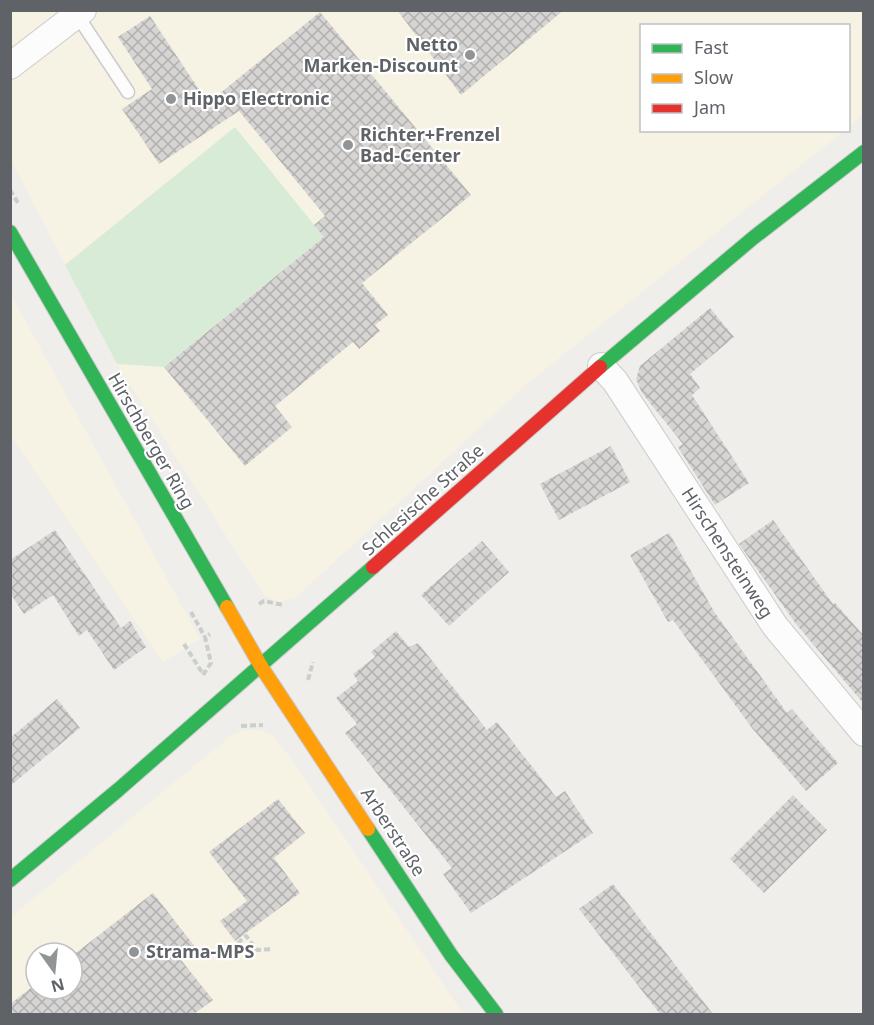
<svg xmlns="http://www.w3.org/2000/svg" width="874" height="1025" viewBox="0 0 874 1025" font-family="'Noto Sans',sans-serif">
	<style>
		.commercial { fill: #f7f3e4; fill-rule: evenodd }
		.grass { fill: #d8ebd6 }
		.building { fill: url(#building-cross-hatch) }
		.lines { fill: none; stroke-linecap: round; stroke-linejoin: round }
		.lane-casing { stroke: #cbcccc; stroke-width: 15 }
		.street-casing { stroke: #cbcccc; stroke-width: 28 }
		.fast-casing { stroke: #cacacb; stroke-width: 16 }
		.slow-casing { stroke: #cacacb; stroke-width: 16 }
		.jam-casing { stroke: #cacacb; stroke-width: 16 }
		.path { stroke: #cacfcc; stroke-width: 4; stroke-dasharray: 6 3; stroke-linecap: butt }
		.lane { stroke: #fdfcfc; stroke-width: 12 }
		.street { stroke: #fdfcfc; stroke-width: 26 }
		.fast { stroke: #30b455; stroke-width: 14 }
		.slow { stroke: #ff9f0a; stroke-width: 14 }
		.jam { stroke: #e5322d; stroke-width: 14 }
		.poi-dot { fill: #919496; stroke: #fff; stroke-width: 2 }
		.labels { text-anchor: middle; stroke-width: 4.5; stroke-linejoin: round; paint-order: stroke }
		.poi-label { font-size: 18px; font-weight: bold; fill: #5f6368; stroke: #fff; text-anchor: start }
		.street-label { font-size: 18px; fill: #5f6368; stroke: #fff }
	</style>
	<defs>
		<pattern id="building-cross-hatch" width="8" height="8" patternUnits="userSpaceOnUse" patternTransform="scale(1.5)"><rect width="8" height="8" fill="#d6d5d3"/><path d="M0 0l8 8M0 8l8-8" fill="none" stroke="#b1b0af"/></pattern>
	</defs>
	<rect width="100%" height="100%" fill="#efeeea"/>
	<g class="commercial">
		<path d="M11,11H863V115L849,127L848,26H642V130L844,131L529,382L295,598L278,602L264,595L117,364L11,160Z"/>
		<path d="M10,293L200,639L163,662L11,436Z"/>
		<path d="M243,730H258L272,735L296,765L463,1014H11V917L232,735ZM36,953H72V989H36Z"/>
	</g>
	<path class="grass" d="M235,127L324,237L164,367L117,364L65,265Z"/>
	<g class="building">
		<path d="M397,10H564L461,95Z"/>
		<path d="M320,12L471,195L362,283L388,315L375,325L380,331L359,349L353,342L275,406L292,427L245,466L164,367L324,237L314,225L325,216L239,111L159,164L122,109L152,89L118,37L150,16L208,103Z"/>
		<path d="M710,308L734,337L690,374L700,388L692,395L749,483L715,505L678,447L683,444L642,393L636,379L640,366Z"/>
		<path d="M611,446L630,482L559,520L540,484Z"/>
		<path d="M773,520L833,604L835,603L864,636V704L796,624L739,544Z"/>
		<path d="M55,530L121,628L130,621L146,647L114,670L87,630L79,636L53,595L24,614L10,593V560Z"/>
		<path d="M669,533L715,613L787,713L792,709L838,763L806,791L752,728L673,620L668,622L630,555Z"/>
		<path d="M482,541L509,572L449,626L421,595Z"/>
		<path d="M396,631L409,647L418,643L487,730L497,722L556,797L565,791L593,833L471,913L443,874L452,868L345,733L357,724L336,698L358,681L353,674L375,657L371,652Z"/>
		<path d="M57,699L80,728L10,786V738Z"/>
		<path d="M793,795L827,830L764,893L730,859Z"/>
		<path d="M278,799L305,833L274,858L300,893L235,941L220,921L247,901L209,852Z"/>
		<path d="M613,884L713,1014H660L579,909Z"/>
		<path d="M153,893L196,948L181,960L213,1000L194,1014H10V1004L36,984V989H72V956Z"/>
	</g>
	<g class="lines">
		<g class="lane-casing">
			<path id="lane" d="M77,15L128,92"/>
		</g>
		<g class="street-casing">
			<g id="street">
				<path d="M10,66L83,10"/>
				<path d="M601,366L615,381L775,626L864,733"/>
			</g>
		</g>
		<g class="fast-casing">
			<g id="fast">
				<path d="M10,232L227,607"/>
				<path d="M600,367L753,238L864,152"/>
				<path d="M368,829L451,955L496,1014"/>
				<path d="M10,880L118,790L373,567"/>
			</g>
		</g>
		<g class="slow-casing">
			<path id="slow" d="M227,607L262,668L368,829"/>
		</g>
		<g class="jam-casing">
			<path id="jam" d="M373,567L600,367"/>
		</g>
		<g class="path">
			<path d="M10,190L18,203"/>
			<path d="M259,604L264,601L283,605"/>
			<path d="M191,612L205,637"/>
			<path d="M184,644L203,674"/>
			<path d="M203,675L211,663L205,637L210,634"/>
			<path d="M308,680L313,662"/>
			<path d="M241,726L263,725"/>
			<path d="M224,955L246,936L257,950L273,949"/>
		</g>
		<use href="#lane" class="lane"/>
		<use href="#street" class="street"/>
		<use href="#fast" class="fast"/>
		<use href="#slow" class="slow"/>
		<use href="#jam" class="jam"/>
	</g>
	<g class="poi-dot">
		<circle cx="470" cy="55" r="6"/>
		<circle cx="171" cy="99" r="6"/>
		<circle cx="348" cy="145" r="6"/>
		<circle cx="134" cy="952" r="6"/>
	</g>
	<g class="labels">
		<g class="poi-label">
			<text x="458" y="51" text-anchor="end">Netto<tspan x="458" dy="21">Marken-Discount</tspan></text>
			<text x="183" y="105">Hippo Electronic</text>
			<text x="360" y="141">Richter+Frenzel<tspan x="360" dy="21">Bad-Center</tspan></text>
			<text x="146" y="958">Strama-MPS</text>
		</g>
		<g class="street-label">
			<text transform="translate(151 441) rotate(60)" y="6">Hirschberger Ring</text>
			<text transform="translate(423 500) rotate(-42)" y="6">Schlesische Straße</text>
			<text transform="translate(727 553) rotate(57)" y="6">Hirschensteinweg</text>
			<text transform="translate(393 832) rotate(57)" y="6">Arberstraße</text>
		</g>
	</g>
	<rect width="874" height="1025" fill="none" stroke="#5f6368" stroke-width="24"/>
	<rect x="640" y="24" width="210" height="108" fill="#ffffff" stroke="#bfc1c3" stroke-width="1.5"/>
	<rect x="652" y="44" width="30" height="9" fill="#30b455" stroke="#bfc1c3" stroke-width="1.5"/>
	<text x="694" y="54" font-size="18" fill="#5f6368">Fast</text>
	<rect x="652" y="74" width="30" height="9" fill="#ff9f0a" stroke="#bfc1c3" stroke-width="1.5"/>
	<text x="694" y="84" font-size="18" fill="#5f6368">Slow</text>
	<rect x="652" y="104" width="30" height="9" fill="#e5322d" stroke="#bfc1c3" stroke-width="1.5"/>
	<text x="694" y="114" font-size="18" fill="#5f6368">Jam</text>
	<g transform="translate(54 971) rotate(165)"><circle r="28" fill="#ffffff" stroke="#bfc1c3" stroke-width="1.5"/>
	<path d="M0-4.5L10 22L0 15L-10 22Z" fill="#919496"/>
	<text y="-9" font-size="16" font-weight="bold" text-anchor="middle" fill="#5f6368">N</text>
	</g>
</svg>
